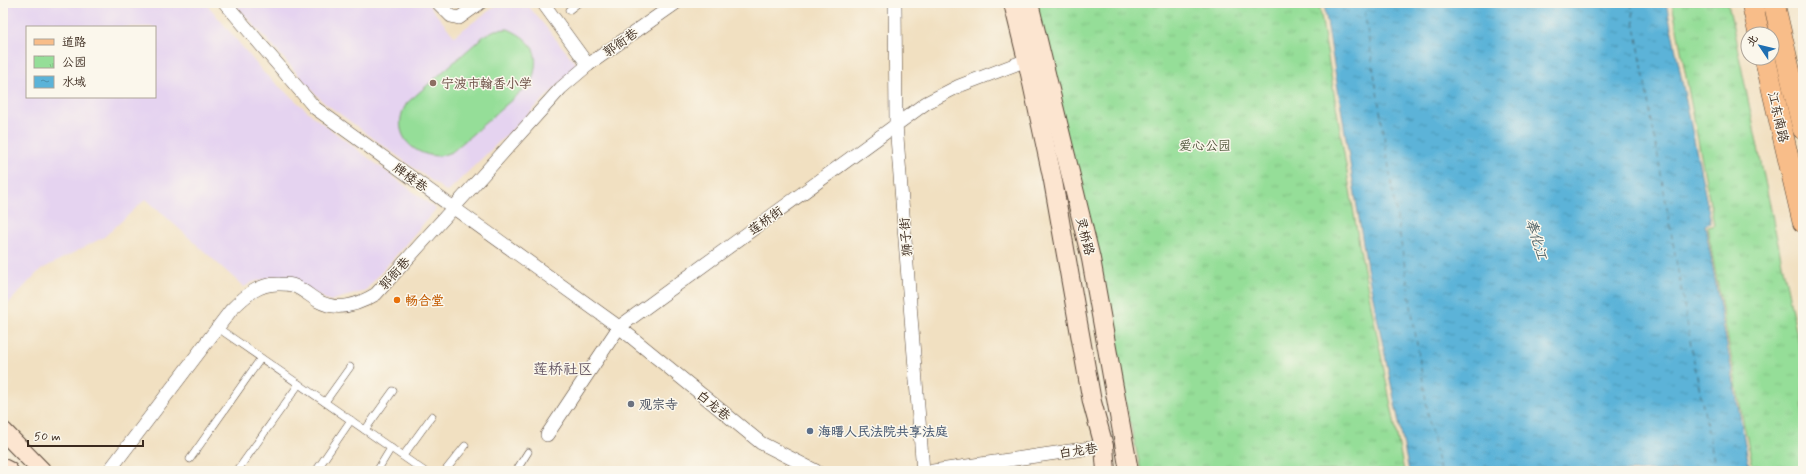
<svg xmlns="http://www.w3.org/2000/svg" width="1806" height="474" viewBox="0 0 1806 474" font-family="Mynerve,'LXGW WenKai TC',sans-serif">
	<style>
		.built { fill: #e5d3f0; fill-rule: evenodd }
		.park { fill: url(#park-tufts); stroke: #68845b }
		.pitch { fill: #95de98; stroke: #68845b }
		.water { fill: url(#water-ripples); stroke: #4b6e7b }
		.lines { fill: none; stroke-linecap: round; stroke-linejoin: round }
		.ferry { stroke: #465a5f; stroke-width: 1; stroke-dasharray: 5 4; stroke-linecap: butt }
		.service-casing { stroke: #564536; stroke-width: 8 }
		.minor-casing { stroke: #564536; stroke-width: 14 }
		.secondary-casing { stroke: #564536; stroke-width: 20 }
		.primary-casing { stroke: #564536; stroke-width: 22 }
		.service { stroke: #fff; stroke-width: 7 }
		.minor { stroke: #fff; stroke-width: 13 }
		.secondary { stroke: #fce5d0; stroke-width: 18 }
		.primary { stroke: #f8bd89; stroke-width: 21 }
		.education-dot { fill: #8d6e63; stroke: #fbf7ec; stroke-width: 1.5 }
		.food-dot { fill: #e8710a; stroke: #fbf7ec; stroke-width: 1.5 }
		.worship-dot { fill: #6b7280; stroke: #fbf7ec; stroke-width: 1.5 }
		.service-dot { fill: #5c6f8a; stroke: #fbf7ec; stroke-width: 1.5 }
		.labels { text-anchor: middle; stroke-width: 3; stroke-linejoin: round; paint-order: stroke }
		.street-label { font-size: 13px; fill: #3b2a1e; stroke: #fbf7ec }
		.education-label { font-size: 13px; font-weight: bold; fill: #785e54; stroke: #fbf7ec; text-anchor: start }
		.park-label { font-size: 13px; fill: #52573c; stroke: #fbf7ec }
		.food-label { font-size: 13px; font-weight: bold; fill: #c56008; stroke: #fbf7ec; text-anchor: start }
		.worship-label { font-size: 13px; font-weight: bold; fill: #5b616d; stroke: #fbf7ec; text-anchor: start }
		.service-label { font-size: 13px; font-weight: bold; fill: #4e5e75; stroke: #fbf7ec; text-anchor: start }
		.water-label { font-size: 14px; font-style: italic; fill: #465a5f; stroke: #fbf7ec }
		.quarter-label { font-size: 15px; fill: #655663; stroke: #fbf7ec }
	</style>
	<defs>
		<pattern id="park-tufts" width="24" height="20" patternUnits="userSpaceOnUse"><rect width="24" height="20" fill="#95de98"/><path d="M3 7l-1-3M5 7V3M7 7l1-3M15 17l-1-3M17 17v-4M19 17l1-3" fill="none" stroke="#81bf83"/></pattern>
		<pattern id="water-ripples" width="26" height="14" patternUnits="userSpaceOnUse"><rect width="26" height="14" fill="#5bb3d8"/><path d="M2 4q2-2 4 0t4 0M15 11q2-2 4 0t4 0" fill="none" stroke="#4c92af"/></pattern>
	</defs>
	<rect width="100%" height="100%" fill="#fbf7ec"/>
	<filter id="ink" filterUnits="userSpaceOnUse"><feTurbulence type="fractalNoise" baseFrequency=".025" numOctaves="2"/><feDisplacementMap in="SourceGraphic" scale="8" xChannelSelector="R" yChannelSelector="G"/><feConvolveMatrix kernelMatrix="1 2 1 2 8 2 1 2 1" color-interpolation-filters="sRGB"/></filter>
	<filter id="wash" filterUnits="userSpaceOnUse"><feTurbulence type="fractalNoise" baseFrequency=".012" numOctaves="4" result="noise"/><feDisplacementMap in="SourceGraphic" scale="16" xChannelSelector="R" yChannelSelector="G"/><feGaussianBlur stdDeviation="0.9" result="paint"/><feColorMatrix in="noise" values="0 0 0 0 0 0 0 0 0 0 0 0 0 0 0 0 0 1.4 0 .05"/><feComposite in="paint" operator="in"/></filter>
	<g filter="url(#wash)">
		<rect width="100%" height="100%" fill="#f1e0c1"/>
		<g class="built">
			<path d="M3,3H206L264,73L314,117L436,209L365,291L329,301L290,280L275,276L253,282L244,287L146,199L104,237L40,270L3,309ZM27,27H155V97H27Z"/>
			<path d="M234,3H427L454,36L500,3H526L578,66L447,192L322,101Z"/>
		</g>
		<g class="park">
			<path d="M1034,3H1319L1359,244L1404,471H1141Z"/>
			<path d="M1672,3H1728L1803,364V471H1754L1743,421L1707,227L1714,225Z"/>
		</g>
		<path class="pitch" d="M508,29C535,41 541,55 531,83L452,152C448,153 442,156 438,156C408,155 390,129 407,103L485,35L495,30Z"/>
		<path class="water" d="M1324,3H1666L1711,223L1705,225L1750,471H1409L1367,268Z"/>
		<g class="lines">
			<g class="ferry">
				<path d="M1363,3L1430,426L1440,471"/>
				<path d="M1631,3L1692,351L1716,471"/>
			</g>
		</g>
	</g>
	<g filter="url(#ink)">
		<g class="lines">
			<g class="service-casing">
				<g id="service">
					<path d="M569,10L578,3"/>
					<path d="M218,328L424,471"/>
					<path d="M325,402L350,367"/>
					<path d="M365,430L393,391"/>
					<path d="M403,456L432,416"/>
					<path d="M190,459L261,358"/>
					<path d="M237,471L299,384"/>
					<path d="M316,471L351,420"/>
					<path d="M377,471L391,448"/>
					<path d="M445,471L465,446"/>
					<path d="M516,471L528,452"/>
				</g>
			</g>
			<g class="minor-casing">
				<g id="minor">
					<path d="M225,3L315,108L619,327L761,443L816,471"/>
					<path d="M438,3L451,16L459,18L480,3"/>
					<path d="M543,3L588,65"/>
					<path d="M895,3L896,124L923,471"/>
					<path d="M547,435L619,327L926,103L959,86L1027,60"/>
					<path d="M109,471L231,310C245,296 259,283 280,284C284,284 289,284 292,285C301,288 310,296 318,301C338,312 358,305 376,294L561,88L588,65L676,3"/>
					<path d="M933,471L1104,446"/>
				</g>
			</g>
			<g class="secondary-casing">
				<g id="secondary">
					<path d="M1013,3L1027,60L1053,181L1092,402L1104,446L1106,471"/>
					<path d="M1029,3L1091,259L1129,471"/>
					<path d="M3,431L42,471"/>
					<path d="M3,468L9,471"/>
				</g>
			</g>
			<g class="primary-casing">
				<g id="primary">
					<path d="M1752,3L1759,34"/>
					<path d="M1774,3L1803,129"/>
					<path d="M1765,58L1803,222"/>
				</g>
			</g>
			<use href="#service" class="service"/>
			<use href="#minor" class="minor"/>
			<use href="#secondary" class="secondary"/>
			<use href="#primary" class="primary"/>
		</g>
	</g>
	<circle class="education-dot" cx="433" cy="83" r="4"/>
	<circle class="food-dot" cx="397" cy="300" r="4"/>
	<circle class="worship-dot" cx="631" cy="404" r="4"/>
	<circle class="service-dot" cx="810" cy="431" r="4"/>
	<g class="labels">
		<g class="street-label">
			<text transform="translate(620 42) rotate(-35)" y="5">郭衙巷</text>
			<text transform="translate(1779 117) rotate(77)" y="5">江东南路</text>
			<text transform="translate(411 177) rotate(36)" y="5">牌楼巷</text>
			<text transform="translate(765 220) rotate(-36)" y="5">莲桥街</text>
			<text transform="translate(1086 236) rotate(76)" y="5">灵桥路</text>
			<text transform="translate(905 237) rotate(-95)" y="5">狮子街</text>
			<text transform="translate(394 273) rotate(-48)" y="5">郭衙巷</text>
			<text transform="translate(714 405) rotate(39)" y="5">白龙巷</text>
			<text transform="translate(1078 450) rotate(-8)" y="5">白龙巷</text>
		</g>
		<g class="education-label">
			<text x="441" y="88">宁波市翰香小学</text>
		</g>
		<g class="park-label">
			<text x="1205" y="150">爱心公园</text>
		</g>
		<g class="food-label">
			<text x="405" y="305">畅合堂</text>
		</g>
		<g class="worship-label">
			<text x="639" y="409">观宗寺</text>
		</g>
		<g class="service-label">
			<text x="818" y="436">海曙人民法院共享法庭</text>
		</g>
		<g class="water-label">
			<text transform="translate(1537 239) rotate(73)" y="5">奉化江</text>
		</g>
		<g class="quarter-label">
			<text x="563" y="374">莲桥社区</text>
		</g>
	</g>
	<rect width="1806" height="474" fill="none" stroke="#fbf7ec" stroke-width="16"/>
	<rect x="26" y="26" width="130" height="72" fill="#fbf7ec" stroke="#aea59a"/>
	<rect x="34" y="39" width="20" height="6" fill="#f8bd89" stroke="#aea59a"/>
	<text x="62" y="46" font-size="12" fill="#3b2a1e">道路</text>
	<rect x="34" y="56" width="20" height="12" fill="url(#park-tufts)" stroke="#aea59a"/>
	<text x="62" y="66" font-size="12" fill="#3b2a1e">公园</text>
	<rect x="34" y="76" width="20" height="12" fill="url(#water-ripples)" stroke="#aea59a"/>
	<text x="62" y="86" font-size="12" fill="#3b2a1e">水域</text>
	<g transform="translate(1760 46) rotate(305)"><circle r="19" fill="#fbf7ec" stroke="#aea59a"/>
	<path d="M0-3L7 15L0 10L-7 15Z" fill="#1f6fb2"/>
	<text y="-6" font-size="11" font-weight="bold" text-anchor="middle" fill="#3b2a1e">北</text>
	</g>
	<path d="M28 440v6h115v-6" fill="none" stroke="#3b2a1e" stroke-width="2"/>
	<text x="34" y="440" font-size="12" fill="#3b2a1e" stroke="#fbf7ec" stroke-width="3" paint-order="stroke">50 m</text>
</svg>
